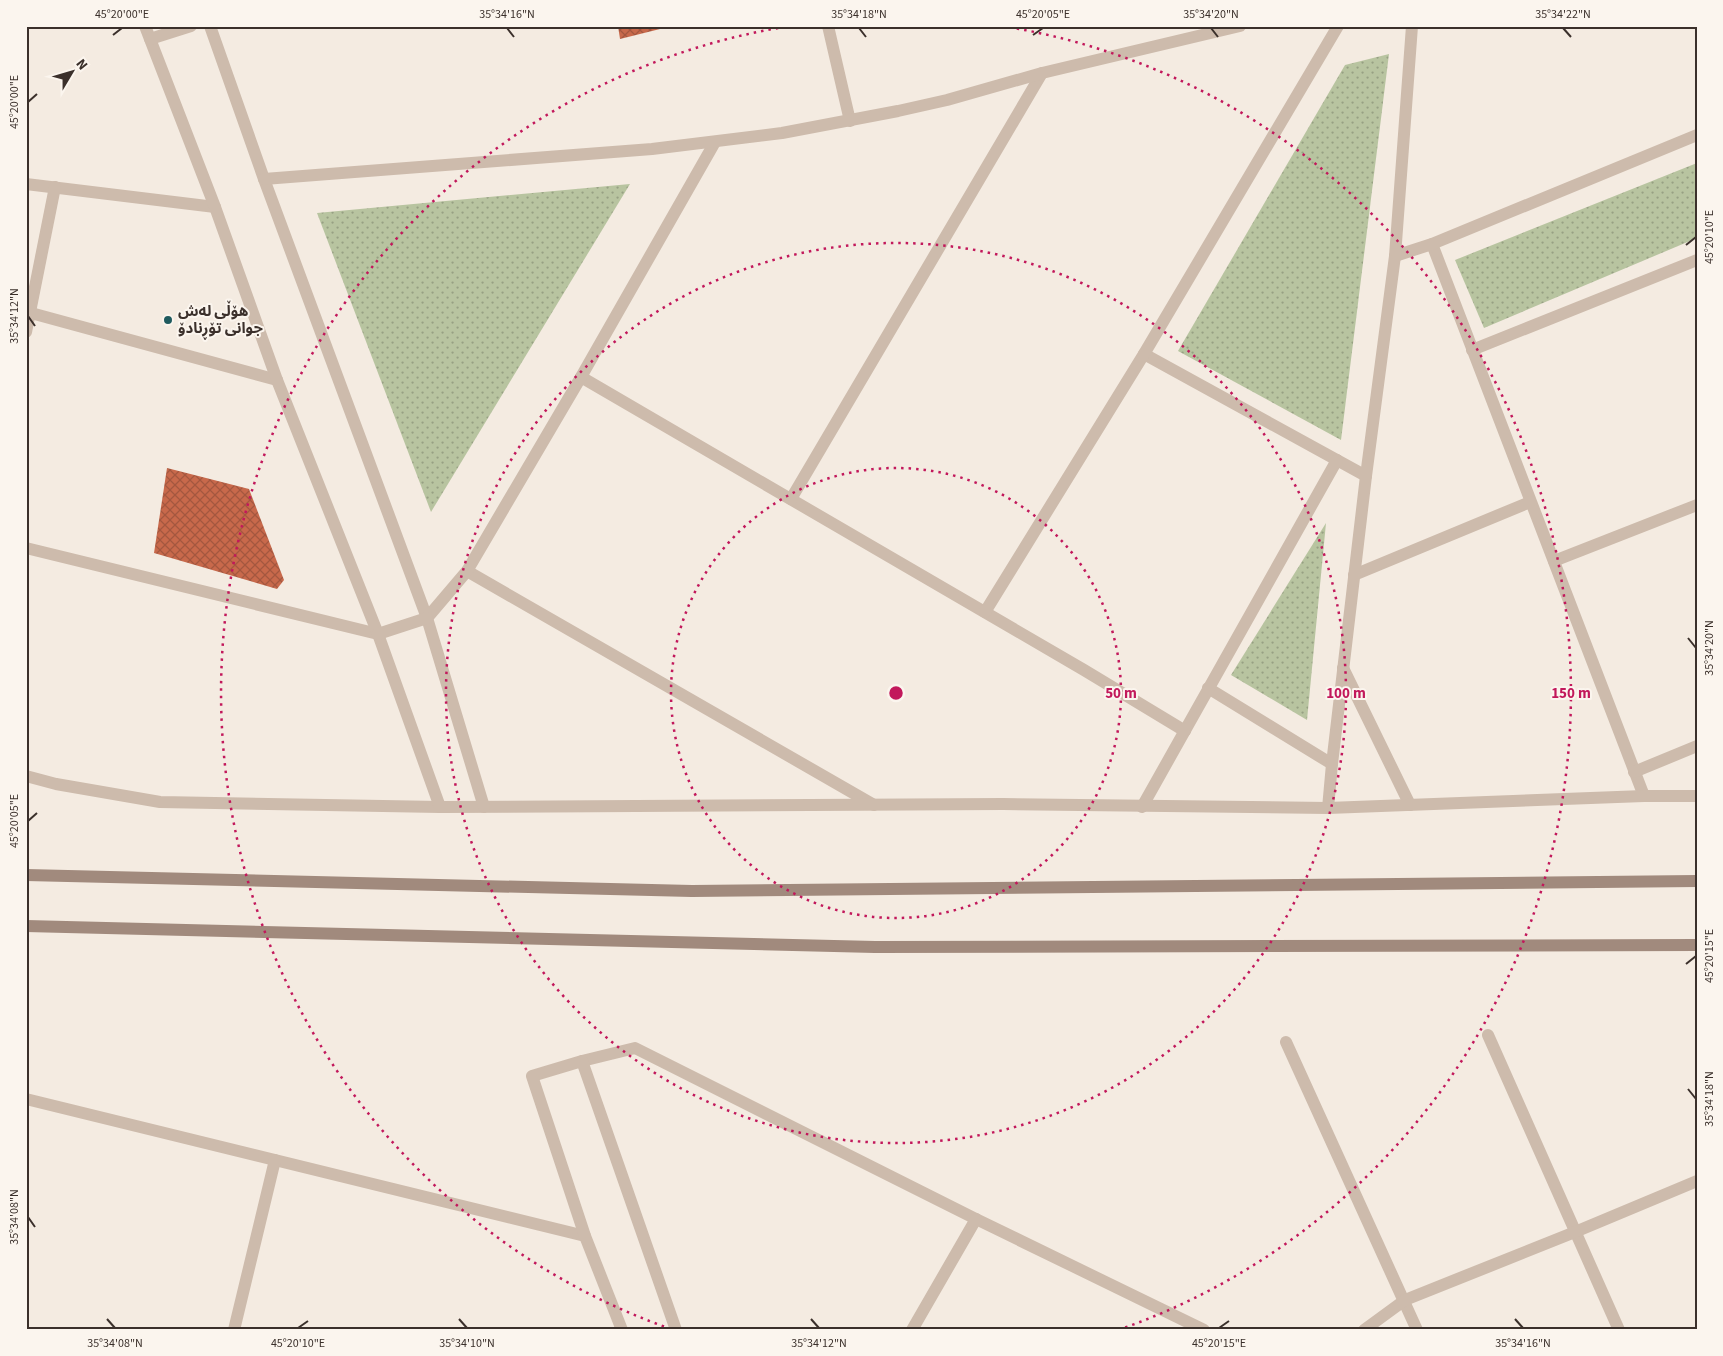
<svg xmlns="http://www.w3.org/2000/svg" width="1723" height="1356" viewBox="0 0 1723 1356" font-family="'Source Sans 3','Noto Sans Arabic',sans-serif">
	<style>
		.green { fill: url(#green-dots) }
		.building { fill: url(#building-cross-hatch) }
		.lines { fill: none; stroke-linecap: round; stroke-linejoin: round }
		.minor { stroke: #cdbbac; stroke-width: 12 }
		.tertiary { stroke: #cdbbac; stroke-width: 12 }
		.secondary { stroke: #a18a7d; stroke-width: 12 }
		.ticks { fill: none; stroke: #3b302b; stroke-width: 2 }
		.ring { fill: none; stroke: #c2185b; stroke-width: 2.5; stroke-dasharray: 2.5 5 }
		.poi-dot { fill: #1f5a5e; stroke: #fbf5ee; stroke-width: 2 }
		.labels { text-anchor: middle; stroke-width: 4; stroke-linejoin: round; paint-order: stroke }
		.poi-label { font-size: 15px; font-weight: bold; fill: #3b302b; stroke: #fbf5ee; text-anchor: start }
		.centre { fill: #c2185b; stroke: #fbf5ee; stroke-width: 2.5 }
		.ring-label { font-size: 15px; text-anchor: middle; font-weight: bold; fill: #c2185b; stroke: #fbf5ee; stroke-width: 4; stroke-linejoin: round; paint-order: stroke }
		.neatline { fill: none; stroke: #3b302b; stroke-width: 2 }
		.ticks-label { font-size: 12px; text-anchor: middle; fill: #3b302b }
	</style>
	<defs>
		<pattern id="green-dots" width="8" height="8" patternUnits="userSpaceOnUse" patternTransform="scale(1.25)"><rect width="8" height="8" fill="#b8c4a0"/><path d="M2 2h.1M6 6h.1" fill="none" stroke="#97a083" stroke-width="1.8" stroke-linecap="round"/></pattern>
		<pattern id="building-cross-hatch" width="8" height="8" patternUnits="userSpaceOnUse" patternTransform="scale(1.25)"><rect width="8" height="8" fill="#c8694b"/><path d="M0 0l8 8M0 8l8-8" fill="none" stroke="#a4573f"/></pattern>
	</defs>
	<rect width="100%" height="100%" fill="#f4ebe1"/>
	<g class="green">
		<path d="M1389,54L1341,440L1178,351L1345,65Z"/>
		<path d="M1697,163V238L1484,328L1455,260Z"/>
		<path d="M630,184L431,512L317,213Z"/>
		<path d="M1326,523L1307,720L1231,675Z"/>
	</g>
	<g class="building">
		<path d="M618,26H668V27L620,39Z"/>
		<path d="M167,468L249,489L284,580L277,589L154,553Z"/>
	</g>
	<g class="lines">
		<g class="minor">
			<path d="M828,26L850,121"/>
			<path d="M26,184L215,207"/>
			<path d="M1432,244L1644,796"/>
			<path d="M1395,256L1432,244L1697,135"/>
			<path d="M31,313L277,380"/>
			<path d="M26,332L55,187"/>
			<path d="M1472,350L1697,260"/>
			<path d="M1144,354L1366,476"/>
			<path d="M581,377L1084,670L1185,731"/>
			<path d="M791,499L1042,73"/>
			<path d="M26,548L378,634"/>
			<path d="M1554,561L1697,505"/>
			<path d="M467,571L874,805"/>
			<path d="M1354,575L1530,502"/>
			<path d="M985,612L1144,354L1338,26"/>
			<path d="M427,618L467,571L581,377L715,142"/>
			<path d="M1343,668L1410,805"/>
			<path d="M1208,688L1332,764"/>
			<path d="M1634,772L1697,746"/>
			<path d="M26,776L56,784L160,802L440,807"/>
			<path d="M1142,807L1337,460"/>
			<path d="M1328,808L1332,764L1366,476L1395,256L1412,26"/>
			<path d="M1488,1035L1619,1330"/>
			<path d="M1286,1042L1417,1330"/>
			<path d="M582,1061L635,1048L976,1219L1204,1330"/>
			<path d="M26,1099L585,1236"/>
			<path d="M234,1330L275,1160"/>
			<path d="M912,1330L976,1219"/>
			<path d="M1364,1330L1405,1300L1575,1232L1697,1181"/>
		</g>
		<g class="tertiary">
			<path d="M145,26L215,207L277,380L378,634L440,807L1003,804L1328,808L1644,796H1697"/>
			<path d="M210,26L264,179L427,618L484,807"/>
			<path d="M150,39L191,26"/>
			<path d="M264,179L652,149L782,133L898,111L947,100L1042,73L1240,26"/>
			<path d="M378,634L427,618"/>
			<path d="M622,1330L585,1236L532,1076L582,1061L676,1330"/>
		</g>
		<g class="secondary">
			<path d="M26,875L692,891L1697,881"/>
			<path d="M26,926L875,947L1697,945"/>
		</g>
	</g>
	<path class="ticks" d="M507,28L514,37M859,28L866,37M1211,28L1218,37M1563,28L1571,37M113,35L122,28M1033,35L1043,28M28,102L37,94M1686,245L1696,237M28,316L35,326M1688,638L1696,648M28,821L37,813M1686,964L1696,956M1688,1089L1696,1099M28,1217L35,1227M107,1319L115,1328M459,1319L467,1328M811,1319L819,1328M1515,1319L1523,1328M298,1328L308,1321M1219,1328L1229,1321"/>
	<g class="ring">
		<circle cx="896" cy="693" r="225"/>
		<circle cx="896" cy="693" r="450"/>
		<path d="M671 1329A675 675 0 0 1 790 26M1002 26A675 675 0 0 1 1121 1329"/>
	</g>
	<circle class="poi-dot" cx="168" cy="320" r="5"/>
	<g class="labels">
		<g class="poi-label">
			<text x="178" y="316">ھۆڵی لەش<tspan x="178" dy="17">جوانی تۆڕنادۆ</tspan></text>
		</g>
	</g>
	<circle cx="896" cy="693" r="8" class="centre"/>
	<g class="ring-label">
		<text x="1121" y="698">50 m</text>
		<text x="1346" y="698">100 m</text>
		<text x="1571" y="698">150 m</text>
	</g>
	<rect width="1723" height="1356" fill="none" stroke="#fbf5ee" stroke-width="55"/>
	<g transform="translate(72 72) rotate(52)" stroke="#fbf5ee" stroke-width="4" paint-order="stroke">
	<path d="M0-4L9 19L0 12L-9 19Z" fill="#3b302b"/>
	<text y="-8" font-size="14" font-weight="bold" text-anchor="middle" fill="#3b302b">N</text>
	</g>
	<rect x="28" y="28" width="1668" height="1300" class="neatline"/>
	<g class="ticks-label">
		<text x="122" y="18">45°20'00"E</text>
		<text x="507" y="18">35°34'16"N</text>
		<text x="859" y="18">35°34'18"N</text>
		<text x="1043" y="18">45°20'05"E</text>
		<text x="1211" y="18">35°34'20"N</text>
		<text x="1563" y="18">35°34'22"N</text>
		<text transform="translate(14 102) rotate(-90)" y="4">45°20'00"E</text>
		<text transform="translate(1709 237) rotate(-90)" y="4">45°20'10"E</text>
		<text transform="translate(14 316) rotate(-90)" y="4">35°34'12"N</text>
		<text transform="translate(1709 648) rotate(-90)" y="4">35°34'20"N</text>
		<text transform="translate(14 821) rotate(-90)" y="4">45°20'05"E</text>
		<text transform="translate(1709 956) rotate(-90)" y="4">45°20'15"E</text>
		<text transform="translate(1709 1099) rotate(-90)" y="4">35°34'18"N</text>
		<text transform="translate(14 1217) rotate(-90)" y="4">35°34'08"N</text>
		<text x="115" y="1347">35°34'08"N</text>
		<text x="298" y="1347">45°20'10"E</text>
		<text x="467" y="1347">35°34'10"N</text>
		<text x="819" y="1347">35°34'12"N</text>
		<text x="1219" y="1347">45°20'15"E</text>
		<text x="1523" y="1347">35°34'16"N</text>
	</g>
</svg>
